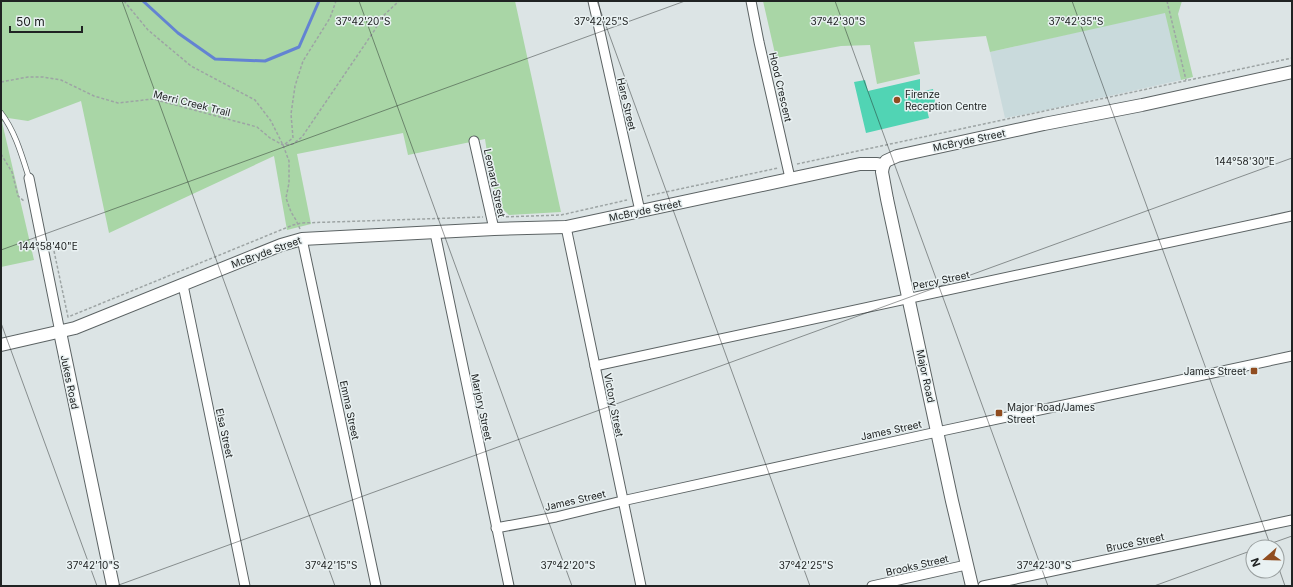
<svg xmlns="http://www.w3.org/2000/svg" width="1293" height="587" viewBox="0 0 1293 587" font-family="Inter,sans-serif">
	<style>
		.built { fill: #c9dadc }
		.green { fill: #a9d6a6 }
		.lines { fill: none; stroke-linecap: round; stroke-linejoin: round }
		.stream { stroke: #6383d2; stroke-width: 3 }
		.building { fill: #51d4b4 }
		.service-casing { stroke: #5c6364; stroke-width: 6 }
		.minor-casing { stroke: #5c6364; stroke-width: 11 }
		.tertiary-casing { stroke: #5c6364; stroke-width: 14 }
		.path { stroke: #9da4a4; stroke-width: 1.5; stroke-dasharray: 3 2; stroke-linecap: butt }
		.service { stroke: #fff; stroke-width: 4.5 }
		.minor { stroke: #fff; stroke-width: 9 }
		.tertiary { stroke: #fff; stroke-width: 12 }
		.ticks { fill: none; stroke: #202323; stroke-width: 1; stroke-opacity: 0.45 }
		.poi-dot { fill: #904c1f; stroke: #e9f1f2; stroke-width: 1.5 }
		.labels { text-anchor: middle; stroke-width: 3; stroke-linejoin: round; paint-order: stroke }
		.street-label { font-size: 10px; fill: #202323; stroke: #e9f1f2 }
		.poi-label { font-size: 10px; fill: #202323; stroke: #e9f1f2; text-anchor: start }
		.ticks-label { font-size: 10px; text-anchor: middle; fill: #202323; stroke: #e9f1f2; stroke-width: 3; stroke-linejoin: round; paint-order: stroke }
	</style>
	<rect width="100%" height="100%" fill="#dce4e5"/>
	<path class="built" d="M1166,12L1181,80L1042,111L1005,118L990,52Z"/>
	<g class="green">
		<path d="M1,1H515L561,212L509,215C505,211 501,208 499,203C491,186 488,158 485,139L408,155L403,133L297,154L311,224L287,230L274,156L109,233L81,101L28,121L8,118L2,122L34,260L1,267Z"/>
		<path d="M763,1H1182L1178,14L1193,77L1181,80L1165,13L990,52L986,36L914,42L920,74L877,84L870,45L841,46L776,58Z"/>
	</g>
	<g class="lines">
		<path class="stream" d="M143,1L178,33L215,59L265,61L299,47L319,1"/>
	</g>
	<path class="building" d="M920,79V92L933,89L936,108L927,110L929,118L866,133L854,82L865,80L868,91Z"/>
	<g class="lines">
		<g class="service-casing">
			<path id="service" d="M1,113C15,131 22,156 29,178"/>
		</g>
		<g class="minor-casing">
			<g id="minor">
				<path d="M593,1L640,211"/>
				<path d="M751,1L759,42L790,178"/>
				<path d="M474,141L494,229"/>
				<path d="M29,178L60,332"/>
				<path d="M566,227L641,586"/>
				<path d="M435,233L509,586"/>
				<path d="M302,239L376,586"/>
				<path d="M183,285L245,586"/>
				<path d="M595,366L1292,216"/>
				<path d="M496,528L556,517L622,501L937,432L1292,356"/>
				<path d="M872,586L966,565"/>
				<path d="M983,586L1292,520"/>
			</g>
		</g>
		<g class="tertiary-casing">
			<g id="tertiary">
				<path d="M883,166L882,172L887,199L952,501L972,586"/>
				<path d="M60,332L113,586"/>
				<path d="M1,345L75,328L281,245L302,239L494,229L566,227L860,164H877L883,166L886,161L897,156L1044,124L1142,105L1292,72"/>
			</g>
		</g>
		<g class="path">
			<path d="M124,1L148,30L191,66L255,100L271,121L283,145L289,161V183L286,198L291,212L296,220L300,229"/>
			<path d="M1167,1L1186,80"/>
			<path d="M1,82L28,77H43L61,80L94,96L118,103L153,99L257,127L270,138L283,145L293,144L302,137L374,31L383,16L399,1"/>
			<path d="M285,144L293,138L291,114L295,86L303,61L330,18L336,1"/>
			<path d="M1,154L12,172L18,196L24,201"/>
			<path d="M797,164L1292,58"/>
			<path d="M647,196L778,168"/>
			<path d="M501,217L561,215L627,200"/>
			<path d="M54,251L68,317L293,225L301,223L483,217"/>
		</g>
		<use href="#service" class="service"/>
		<use href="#minor" class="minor"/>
		<use href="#tertiary" class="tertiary"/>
	</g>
	<path class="ticks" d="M122,1L335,586M359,1L572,586M597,1L810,586M835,1L1048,586M1072,1L1271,547M1,250L685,1M1,323L97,586M1261,547L1292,536M1277,563L1285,586M116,586L1292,158M1154,586L1253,550"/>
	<g class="poi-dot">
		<circle cx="897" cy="100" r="4"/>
		<rect x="1250" y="367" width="8" height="8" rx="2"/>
		<rect x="995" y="409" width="8" height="8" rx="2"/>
	</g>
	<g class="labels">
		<g class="street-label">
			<text transform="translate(781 87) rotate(77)" y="4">Hood Crescent</text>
			<text transform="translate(192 103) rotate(14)" y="4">Merri Creek Trail</text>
			<text transform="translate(627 104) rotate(77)" y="4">Hare Street</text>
			<text transform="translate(969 140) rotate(-12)" y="4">McBryde Street</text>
			<text transform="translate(495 183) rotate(78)" y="4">Leonard Street</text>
			<text transform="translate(645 210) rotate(-12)" y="4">McBryde Street</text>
			<text transform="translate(266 252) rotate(-20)" y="4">McBryde Street</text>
			<text transform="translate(941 280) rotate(-12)" y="4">Percy Street</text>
			<text transform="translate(926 376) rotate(78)" y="4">Major Road</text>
			<text transform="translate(70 382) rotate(78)" y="4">Jukes Road</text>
			<text transform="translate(614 405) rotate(79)" y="4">Victory Street</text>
			<text transform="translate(482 407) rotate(78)" y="4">Marjory Street</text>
			<text transform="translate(350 410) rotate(78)" y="4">Emma Street</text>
			<text transform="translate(891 430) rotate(-12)" y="4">James Street</text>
			<text transform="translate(225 433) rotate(78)" y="4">Elsa Street</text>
			<text transform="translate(575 500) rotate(-13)" y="4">James Street</text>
			<text transform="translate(1135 542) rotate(-12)" y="4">Bruce Street</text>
			<text transform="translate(917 565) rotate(-13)" y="4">Brooks Street</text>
		</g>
		<g class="poi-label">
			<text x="905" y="98">Firenze<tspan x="905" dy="12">Reception Centre</tspan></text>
			<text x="1246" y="375" text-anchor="end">James Street</text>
			<text x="1007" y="411">Major Road/James<tspan x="1007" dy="12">Street</tspan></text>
		</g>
	</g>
	<g class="ticks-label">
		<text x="363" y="25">37°42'20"S</text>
		<text x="601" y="25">37°42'25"S</text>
		<text x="838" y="25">37°42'30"S</text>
		<text x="1076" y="25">37°42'35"S</text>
		<text x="1245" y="165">144°58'30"E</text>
		<text x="48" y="250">144°58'40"E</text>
		<text x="93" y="569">37°42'10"S</text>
		<text x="331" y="569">37°42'15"S</text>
		<text x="568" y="569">37°42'20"S</text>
		<text x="806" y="569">37°42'25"S</text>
		<text x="1044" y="569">37°42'30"S</text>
	</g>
	<rect width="1293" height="587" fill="none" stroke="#202323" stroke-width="4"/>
	<g transform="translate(1265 559) rotate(250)"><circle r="19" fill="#e9f1f2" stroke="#999f9f"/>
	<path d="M0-3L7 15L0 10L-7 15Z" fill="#904c1f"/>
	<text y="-6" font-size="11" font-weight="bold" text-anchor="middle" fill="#202323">N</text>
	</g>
	<path d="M10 26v6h72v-6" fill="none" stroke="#202323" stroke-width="2"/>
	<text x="16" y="26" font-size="12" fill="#202323" stroke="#e9f1f2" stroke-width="3" paint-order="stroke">50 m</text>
</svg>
